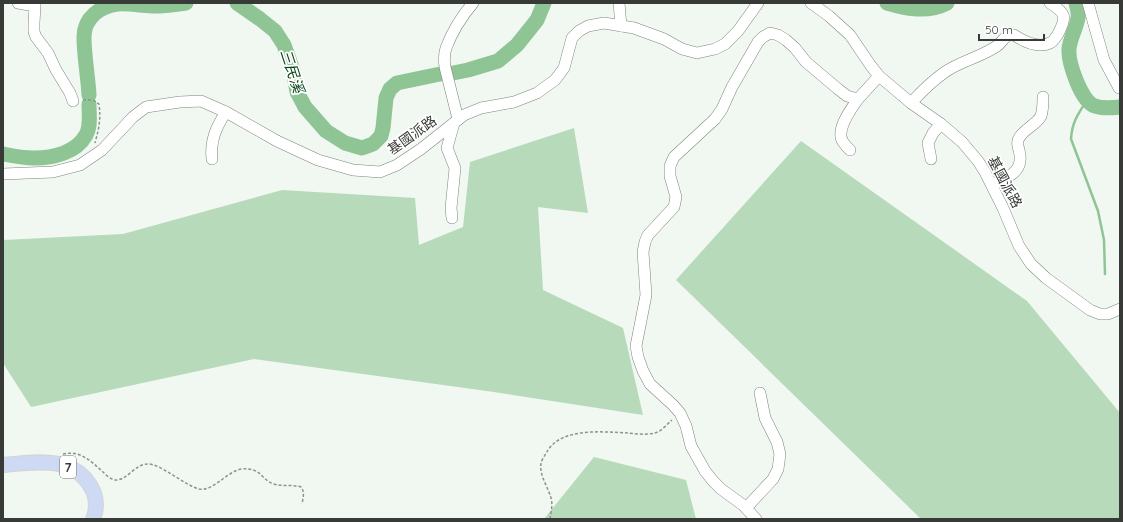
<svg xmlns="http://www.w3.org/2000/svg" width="1123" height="522" viewBox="0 0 1123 522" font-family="Quicksand,'Noto Sans TC',sans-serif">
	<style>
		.green { fill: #b7daba }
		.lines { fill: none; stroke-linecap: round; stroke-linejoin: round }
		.stream { stroke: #8fc594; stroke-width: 2.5 }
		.river { stroke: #8fc594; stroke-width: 15 }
		.minor-casing { stroke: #7d857e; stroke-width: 12 }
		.major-casing { stroke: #d3d4d3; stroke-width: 16 }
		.path { stroke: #8d928d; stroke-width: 1.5; stroke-dasharray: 3 2; stroke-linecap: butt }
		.minor { stroke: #fff; stroke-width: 11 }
		.major { stroke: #ced9f4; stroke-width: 14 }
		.labels { text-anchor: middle; stroke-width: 3.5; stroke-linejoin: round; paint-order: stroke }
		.shield { fill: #fff; stroke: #737573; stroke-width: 1 }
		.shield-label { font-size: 13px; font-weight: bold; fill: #373a37 }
		.street-label { font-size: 14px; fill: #373a37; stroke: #fff }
		.water-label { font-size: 15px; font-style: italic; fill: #0b471a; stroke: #fff }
	</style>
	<rect width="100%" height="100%" fill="#f0f8f1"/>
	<g class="green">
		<path d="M574,128L588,213L538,207L543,290L623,328L643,415L494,392L254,359L31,407L3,363V240L123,234L282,190L415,198L419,245L463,227L470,162Z"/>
		<path d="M801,141L1027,301L1120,413V519H921L676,280Z"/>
		<path d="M594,457L686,480L696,519H544Z"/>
	</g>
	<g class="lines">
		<path class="stream" d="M1087,100C1078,114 1072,122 1071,139L1098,211L1104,240L1105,274"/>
		<g class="river">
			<path d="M237,3L260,19L275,31L284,45L293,70L297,92L305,107L326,131L345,143L362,148L373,144L381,136L383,128L386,98L390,89L397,83L440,74"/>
			<path d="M887,3C907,9 928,13 947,3"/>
			<path d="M1076,3C1077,8 1079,14 1078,18C1076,29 1070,38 1069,49C1068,62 1081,102 1095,106C1103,109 1112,108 1120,107"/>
			<path d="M453,73L468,70L498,61L517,45L537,20L544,3"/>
			<path d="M89,95C88,76 84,56 84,37C84,18 100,6 118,4C129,3 141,6 152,6C164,6 174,5 186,3"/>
			<path d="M3,154C13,156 24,158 34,158C53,158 76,153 86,135C91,126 89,114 89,104"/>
		</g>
		<g class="minor-casing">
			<g id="minor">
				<path d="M18,3L35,6L34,23V32L36,37L48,53L56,70L70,93L73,101"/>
				<path d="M619,3L621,26"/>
				<path d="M811,3L829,16L850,35L871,66L879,76L911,103L941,124L962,142L978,161L985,172L1003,208L1019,246L1031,264L1046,278L1090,310L1100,314H1108L1120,309"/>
				<path d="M1088,3L1104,60L1119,88"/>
				<path d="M911,103C921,92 932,81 945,72C961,61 981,57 997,46C1003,42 1005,33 1014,35C1023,41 1037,49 1050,43C1053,42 1056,37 1058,34C1067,17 1066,13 1050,3"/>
				<path d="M458,119L445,67C444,60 444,54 446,48C452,32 462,16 473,3"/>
				<path d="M850,150C847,147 845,145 843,142C835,130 851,109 858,99"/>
				<path d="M212,159C210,141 216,127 226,112"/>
				<path d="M931,159L928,143L933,133L941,124"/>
				<path d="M3,174L53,172L80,165L102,150L133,117L146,107L180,102L201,101L226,112L277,141L318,160L353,170L380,172L397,165L421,149L464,115L481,108L514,102L537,93L555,80L564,68L572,38L579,31L588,26L604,23L634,28L664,39L682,49L697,53L715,49L725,44L738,31L758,3"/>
				<path d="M992,185C1008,177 1025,172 1019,150C1018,146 1016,142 1019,138C1024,129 1036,125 1041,116C1043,110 1043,103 1043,97"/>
				<path d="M452,218L451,208L455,168L447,148L454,123"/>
				<path d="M746,508L773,479L778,469L780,454L777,442L765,418L760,393"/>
				<path d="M756,519L743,505L721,489L713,481L705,471L691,446L686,426L680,413L673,405L650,384L643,371L638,357L636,346L646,295L643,252L645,242L648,235L674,207L676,197L670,176V166L674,157L715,119L722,109L732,87L758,42L763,37L770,33L778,35L786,40L795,48L806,62L838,89L847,96L858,99L879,76"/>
			</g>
		</g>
		<g class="major-casing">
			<path id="major" d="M3,465C35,462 75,455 92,489C97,497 97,511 93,519"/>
		</g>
		<g class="path">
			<path d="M83,100H93L99,104C101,119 99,128 95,143"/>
			<path d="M63,454C80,450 91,461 103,472C106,475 110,479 115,480C127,481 135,464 147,464C160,463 184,485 199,489C213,492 227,471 242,469C261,467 261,480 274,484C283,487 292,484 301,487C305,492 303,498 302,504"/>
			<path d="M550,519C551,512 553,505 551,498C548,487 539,475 541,463C542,459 546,454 548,450C563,427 605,432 628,433C637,434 647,435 655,433C662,431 667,424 672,420"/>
		</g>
		<use href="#minor" class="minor"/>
		<use href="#major" class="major"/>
	</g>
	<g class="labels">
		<rect class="shield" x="60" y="456" width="16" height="22" rx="3"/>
		<g class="shield-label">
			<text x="68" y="472">7</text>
		</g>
		<g class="street-label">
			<text transform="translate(412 135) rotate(-35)" y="5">基國派路</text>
			<text transform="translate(1005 182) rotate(62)" y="5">基國派路</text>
		</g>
		<g class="water-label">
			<text transform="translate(292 71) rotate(72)" y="5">三民溪</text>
		</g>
	</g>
	<rect width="1123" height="522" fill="none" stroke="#373a37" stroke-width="8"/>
	<path d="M979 34v6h65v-6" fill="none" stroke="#373a37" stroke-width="2"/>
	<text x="985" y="34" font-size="12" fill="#373a37" stroke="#ffffff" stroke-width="3" paint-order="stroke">50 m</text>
</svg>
